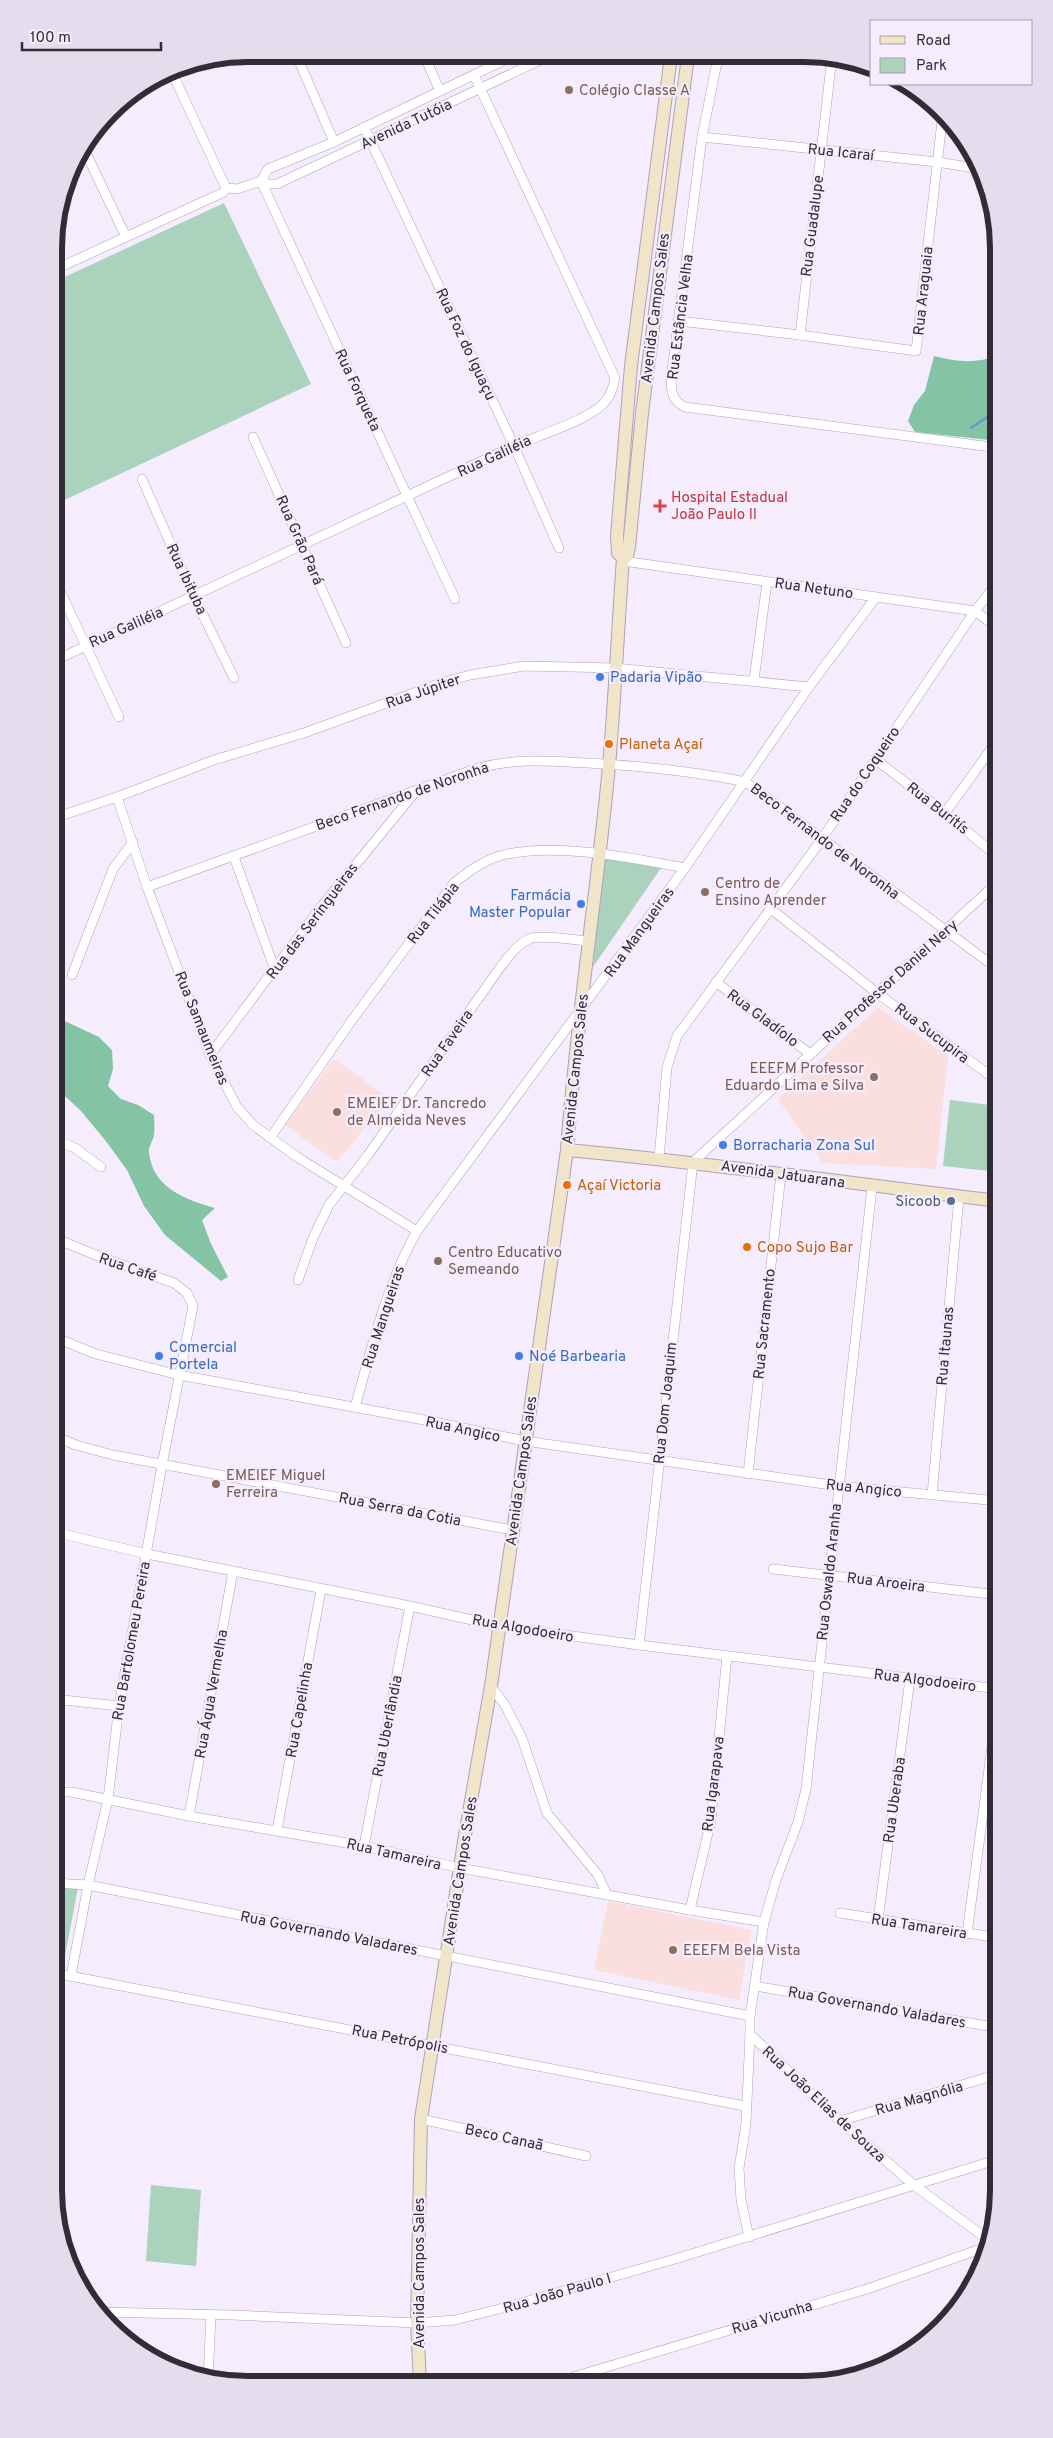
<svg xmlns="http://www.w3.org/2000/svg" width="1053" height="2438" viewBox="0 0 1053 2438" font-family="Overpass,sans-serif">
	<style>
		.education { fill: #fadfde }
		.green { fill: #abd2bd }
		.forest { fill: #84c4a4 }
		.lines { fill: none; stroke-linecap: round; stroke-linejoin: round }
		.stream { stroke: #6b98c2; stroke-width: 2.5 }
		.street-casing { stroke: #afa1bb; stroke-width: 10 }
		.secondary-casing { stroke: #afa1bb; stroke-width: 14 }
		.street { stroke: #fff; stroke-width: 9 }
		.secondary { stroke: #f0e5c8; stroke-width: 12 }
		.education-dot { fill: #8d6e63; stroke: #f5ecfd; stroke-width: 2 }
		.health-dot { fill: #e0444e; stroke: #f5ecfd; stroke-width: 2 }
		.shop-dot { fill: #3f7fe0; stroke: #f5ecfd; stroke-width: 2 }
		.food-dot { fill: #e8710a; stroke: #f5ecfd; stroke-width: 2 }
		.service-dot { fill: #5c6f8a; stroke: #f5ecfd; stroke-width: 2 }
		.labels { text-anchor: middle; stroke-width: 4.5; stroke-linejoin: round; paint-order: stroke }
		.education-label { font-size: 15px; fill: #785e54; stroke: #f5ecfd; text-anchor: start }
		.street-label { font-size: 15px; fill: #312c36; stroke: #f5ecfd }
		.health-label { font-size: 15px; fill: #be3a42; stroke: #f5ecfd; text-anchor: start }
		.shop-label { font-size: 15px; fill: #366cbe; stroke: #f5ecfd; text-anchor: start }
		.food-label { font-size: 15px; fill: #c56008; stroke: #f5ecfd; text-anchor: start }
		.service-label { font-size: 15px; fill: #4e5e75; stroke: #f5ecfd; text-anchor: end }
		.rim { fill: none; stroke: #312c36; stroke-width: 6 }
	</style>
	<rect width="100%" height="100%" fill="#f5ecfd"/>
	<g class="education">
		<path d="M878,1007L948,1056L936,1169L823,1163L778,1099Z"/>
		<path d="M334,1059L389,1098L337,1162L285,1125Z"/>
		<path d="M608,1901L751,1930L739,2000L594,1970Z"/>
	</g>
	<g class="green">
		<path d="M224,203L311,384L54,505V282Z"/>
		<path d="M603,858L663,865L593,967Z"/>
		<path d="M950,1100L999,1106V1172L943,1166Z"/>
		<path d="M79,1882L64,1961L54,1959V1883Z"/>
		<path d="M151,2185L201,2190L196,2266L146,2261Z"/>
	</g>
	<g class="forest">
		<path d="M999,355V441L915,432L908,421L914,405L925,391L934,356C957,362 976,364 999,355Z"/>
		<path d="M54,1016L99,1037L112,1050L113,1069L108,1086L121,1099L138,1105L154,1115C154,1121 155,1129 154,1135C153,1141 148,1147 149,1153C153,1188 186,1200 215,1208L202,1220L211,1244L228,1277L221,1281L165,1235L144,1206L127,1170L105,1140L81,1111L54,1086Z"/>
	</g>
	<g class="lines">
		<path class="stream" d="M971,428L999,409"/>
		<g class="street-casing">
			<g id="street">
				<path d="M296,54L334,142"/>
				<path d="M424,55L440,91"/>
				<path d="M718,57L702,137L671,378C671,391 672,401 685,407L999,448"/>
				<path d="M176,81L226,188"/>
				<path d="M364,127L514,446L559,548"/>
				<path d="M702,137L937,162L981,169"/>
				<path d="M84,149L126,237"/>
				<path d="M261,181L455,599"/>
				<path d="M261,181L268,169L334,142L515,55"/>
				<path d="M226,188L237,189L261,181L268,184H277L549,56"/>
				<path d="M54,270L224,192L226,188"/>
				<path d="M679,321L800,335L916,351L943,112"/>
				<path d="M800,335L832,57"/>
				<path d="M253,437L346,643"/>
				<path d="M142,479L194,597L234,678"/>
				<path d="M623,561L975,611L999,629"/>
				<path d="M54,578L119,717"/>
				<path d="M54,661L514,446C537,436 589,420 604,403C611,396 613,387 615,378L474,75"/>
				<path d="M754,680L767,582"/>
				<path d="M875,759L945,813L999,858"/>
				<path d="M117,797L147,887L210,1055L237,1107L253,1125L297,1157L417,1231"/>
				<path d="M945,813L999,738"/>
				<path d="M54,818L117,797L214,760L304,733L444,682L470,675L524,666L615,668L809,687"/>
				<path d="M234,857L275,970"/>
				<path d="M147,887L478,768C517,758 548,761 588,763C641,766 693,771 746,782L999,970"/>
				<path d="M771,909L877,993L999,1082"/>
				<path d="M72,975L113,869L133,842"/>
				<path d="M716,982L810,1054"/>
				<path d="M210,1055L321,907L416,791"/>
				<path d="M270,1138L352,1020L454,883C469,871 484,860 503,855C556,842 632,858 685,868"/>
				<path d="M54,1139L75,1148L101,1167"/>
				<path d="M659,1158L667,1067L677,1036L822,839L975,611L999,580"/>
				<path d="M872,1187L806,1789L798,1822L776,1880L764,1922L750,2016V2034L840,2121L915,2186L990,2241"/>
				<path d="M54,1238L103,1258L174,1283L187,1293L193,1306L162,1465L119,1706L108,1799L88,1885L71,1976"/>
				<path d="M298,1280L313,1238L329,1205L368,1155L499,969C507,959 517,944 529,939C541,934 573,940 587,941"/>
				<path d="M54,1337L96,1354L179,1375L435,1422L525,1441L838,1486L999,1501"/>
				<path d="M355,1407C372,1347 386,1286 417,1231L685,868L809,687L876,597"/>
				<path d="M54,1436L76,1445L113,1455L512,1530"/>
				<path d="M748,1474L781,1174"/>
				<path d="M932,1495L959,1197"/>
				<path d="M54,1532L147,1554L410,1606L499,1626L639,1645L999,1689"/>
				<path d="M773,1569L999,1595"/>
				<path d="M639,1645L693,1162L999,881"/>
				<path d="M491,1686L505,1705L522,1738L547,1813L598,1875L607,1895"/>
				<path d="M54,1699L119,1706"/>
				<path d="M54,1792H71L189,1816L364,1846L460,1868L690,1910L764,1922"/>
				<path d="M189,1816L233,1571"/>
				<path d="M277,1830L321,1590"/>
				<path d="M364,1846L410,1606"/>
				<path d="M54,1883L88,1885L750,2016"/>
				<path d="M690,1910L711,1820L727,1656"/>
				<path d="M840,1913L999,1938"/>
				<path d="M878,1920L910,1679"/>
				<path d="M967,1934L999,1693"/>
				<path d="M54,1973L745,2106"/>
				<path d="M755,1986L999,2028"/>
				<path d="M421,2119L586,2156"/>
				<path d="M840,2121L999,2074"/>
				<path d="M749,2237L741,2200L739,2168L746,2124L750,2034"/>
				<path d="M100,2312L231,2315L417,2323L455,2320L507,2307L675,2259L999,2159"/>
				<path d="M208,2380L211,2315"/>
				<path d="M553,2383L867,2289L989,2246"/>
			</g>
		</g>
		<g class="secondary-casing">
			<g id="secondary">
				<path d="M623,558L618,553L617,536L631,366L671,56"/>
				<path d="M567,1150C711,1163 855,1184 999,1201"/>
				<path d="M420,2382L417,2323L421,2119L465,1835L491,1686L567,1150C576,1021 597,894 609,766C615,696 618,627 623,558L627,556L629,547L642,413L688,56"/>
			</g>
		</g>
		<use href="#street" class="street"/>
		<use href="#secondary" class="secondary"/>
	</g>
	<g class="education-dot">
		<circle cx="569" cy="90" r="5"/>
		<circle cx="705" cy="892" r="5"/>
		<circle cx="874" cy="1077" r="5"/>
		<circle cx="337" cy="1112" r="5"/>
		<circle cx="438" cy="1261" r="5"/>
		<circle cx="216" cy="1484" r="5"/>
		<circle cx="673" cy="1950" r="5"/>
	</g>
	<path class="health-dot" d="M657.5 498.5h5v5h5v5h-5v5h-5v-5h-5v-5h5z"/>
	<g class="shop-dot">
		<circle cx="600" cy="677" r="5"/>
		<circle cx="581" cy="904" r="5"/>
		<circle cx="723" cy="1145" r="5"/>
		<circle cx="159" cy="1356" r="5"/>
		<circle cx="519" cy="1356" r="5"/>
	</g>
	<g class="food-dot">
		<circle cx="609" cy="744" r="5"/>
		<circle cx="567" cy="1185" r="5"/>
		<circle cx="747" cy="1247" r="5"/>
	</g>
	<circle class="service-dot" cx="951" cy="1201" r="5"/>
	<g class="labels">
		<g class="education-label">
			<text x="579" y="95">Colégio Classe A</text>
			<text x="715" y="888">Centro de<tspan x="715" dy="17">Ensino Aprender</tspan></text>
			<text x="864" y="1073" text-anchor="end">EEEFM Professor<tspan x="864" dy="17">Eduardo Lima e Silva</tspan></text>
			<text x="347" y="1108">EMEIEF Dr. Tancredo<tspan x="347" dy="17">de Almeida Neves</tspan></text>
			<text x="448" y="1257">Centro Educativo<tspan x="448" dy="17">Semeando</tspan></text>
			<text x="226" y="1480">EMEIEF Miguel<tspan x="226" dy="17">Ferreira</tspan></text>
			<text x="683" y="1955">EEEFM Bela Vista</text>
		</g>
		<g class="street-label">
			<text transform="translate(406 124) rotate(-25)" y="5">Avenida Tutóia</text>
			<text transform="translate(841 152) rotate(6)" y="5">Rua Icaraí</text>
			<text transform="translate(812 226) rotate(-83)" y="5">Rua Guadalupe</text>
			<text transform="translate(923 291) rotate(-84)" y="5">Rua Araguaia</text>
			<text transform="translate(655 308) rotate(-83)" y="5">Avenida Campos Sales</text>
			<text transform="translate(680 317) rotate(-83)" y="5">Rua Estância Velha</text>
			<text transform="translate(466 344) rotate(65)" y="5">Rua Foz do Iguaçu</text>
			<text transform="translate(358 390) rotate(65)" y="5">Rua Forqueta</text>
			<text transform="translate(494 456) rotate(-25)" y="5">Rua Galiléia</text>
			<text transform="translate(300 540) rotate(66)" y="5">Rua Grão Pará</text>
			<text transform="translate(187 579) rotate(65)" y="5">Rua Ibituba</text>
			<text transform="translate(814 588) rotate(8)" y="5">Rua Netuno</text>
			<text transform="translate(126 627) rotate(-24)" y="5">Rua Galiléia</text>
			<text transform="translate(423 691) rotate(-19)" y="5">Rua Júpiter</text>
			<text transform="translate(865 774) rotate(-56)" y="5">Rua do Coqueiro</text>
			<text transform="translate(402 796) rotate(-19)" y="5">Beco Fernando de Noronha</text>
			<text transform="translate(938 808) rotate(38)" y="5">Rua Buritís</text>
			<text transform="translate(825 841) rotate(37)" y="5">Beco Fernando de Noronha</text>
			<text transform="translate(433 913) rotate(-52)" y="5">Rua Tilápia</text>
			<text transform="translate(312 921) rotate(-53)" y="5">Rua das Seringueiras</text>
			<text transform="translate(639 932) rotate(-54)" y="5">Rua Mangueiras</text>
			<text transform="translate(890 981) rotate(-42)" y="5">Rua Professor Daniel Nery</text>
			<text transform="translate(763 1018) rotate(37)" y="5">Rua Gladíolo</text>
			<text transform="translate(202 1028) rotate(68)" y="5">Rua Samaumeiras</text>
			<text transform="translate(932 1033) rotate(37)" y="5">Rua Sucupira</text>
			<text transform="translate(447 1043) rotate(-55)" y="5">Rua Faveira</text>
			<text transform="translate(575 1069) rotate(-84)" y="5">Avenida Campos Sales</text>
			<text transform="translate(783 1174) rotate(8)" y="5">Avenida Jatuarana</text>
			<text transform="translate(128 1267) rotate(19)" y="5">Rua Café</text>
			<text transform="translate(383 1317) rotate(-72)" y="5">Rua Mangueiras</text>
			<text transform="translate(764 1324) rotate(-84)" y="5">Rua Sacramento</text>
			<text transform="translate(945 1346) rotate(-85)" y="5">Rua Itaunas</text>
			<text transform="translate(665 1403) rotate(-84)" y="5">Rua Dom Joaquim</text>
			<text transform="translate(463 1429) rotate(12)" y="5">Rua Angico</text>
			<text transform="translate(521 1471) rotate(-82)" y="5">Avenida Campos Sales</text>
			<text transform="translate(864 1488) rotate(6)" y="5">Rua Angico</text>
			<text transform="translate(400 1509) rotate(11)" y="5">Rua Serra da Cotia</text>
			<text transform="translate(829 1572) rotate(-84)" y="5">Rua Oswaldo Aranha</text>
			<text transform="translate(886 1582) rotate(7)" y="5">Rua Aroeira</text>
			<text transform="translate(523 1628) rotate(10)" y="5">Rua Algodoeiro</text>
			<text transform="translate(131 1641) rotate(-80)" y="5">Rua Bartolomeu Pereira</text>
			<text transform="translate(925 1680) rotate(7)" y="5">Rua Algodoeiro</text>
			<text transform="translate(211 1694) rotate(-80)" y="5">Rua Água Vermelha</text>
			<text transform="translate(299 1710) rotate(-80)" y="5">Rua Capelinha</text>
			<text transform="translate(387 1726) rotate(-79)" y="5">Rua Uberlândia</text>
			<text transform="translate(713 1784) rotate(-83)" y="5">Rua Igarapava</text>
			<text transform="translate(894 1800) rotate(-82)" y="5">Rua Uberaba</text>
			<text transform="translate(394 1854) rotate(13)" y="5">Rua Tamareira</text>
			<text transform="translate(460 1871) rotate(-81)" y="5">Avenida Campos Sales</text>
			<text transform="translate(919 1926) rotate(9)" y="5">Rua Tamareira</text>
			<text transform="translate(329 1933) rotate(11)" y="5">Rua Governando Valadares</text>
			<text transform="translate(877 2007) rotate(10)" y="5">Rua Governando Valadares</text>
			<text transform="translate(400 2039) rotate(11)" y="5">Rua Petrópolis</text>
			<text transform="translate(919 2098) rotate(-16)" y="5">Rua Magnólia</text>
			<text transform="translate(824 2104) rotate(43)" y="5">Rua João Elias de Souza</text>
			<text transform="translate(504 2137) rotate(12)" y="5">Beco Canaã</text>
			<text transform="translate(419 2273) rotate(-90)" y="5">Avenida Campos Sales</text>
			<text transform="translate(557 2293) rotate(-16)" y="5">Rua João Paulo I</text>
			<text transform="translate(772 2317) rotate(-17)" y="5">Rua Vicunha</text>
		</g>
		<g class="health-label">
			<text x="671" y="502">Hospital Estadual<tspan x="671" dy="17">João Paulo II</tspan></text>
		</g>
		<g class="shop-label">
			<text x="610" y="682">Padaria Vipão</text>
			<text x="571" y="900" text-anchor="end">Farmácia<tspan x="571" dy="17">Master Popular</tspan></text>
			<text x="733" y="1150">Borracharia Zona Sul</text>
			<text x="169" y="1352">Comercial<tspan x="169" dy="17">Portela</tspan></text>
			<text x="529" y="1361">Noé Barbearia</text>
		</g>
		<g class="food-label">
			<text x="619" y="749">Planeta Açaí</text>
			<text x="577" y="1190">Açaí Victoria</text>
			<text x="757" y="1252">Copo Sujo Bar</text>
		</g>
		<g class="service-label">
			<text x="941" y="1206">Sicoob</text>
		</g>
	</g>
	<path d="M0 0H1053V2438H0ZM248 62H804A186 186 0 0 1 990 248V2190A186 186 0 0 1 804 2376H248A186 186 0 0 1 62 2190V248A186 186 0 0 1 248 62Z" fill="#e5dded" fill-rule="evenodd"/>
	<path class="rim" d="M248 62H804A186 186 0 0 1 990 248V2190A186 186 0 0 1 804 2376H248A186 186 0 0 1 62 2190V248A186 186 0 0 1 248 62Z"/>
	<rect x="870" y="20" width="162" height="65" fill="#f5ecfd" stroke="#a79fad"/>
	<rect x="880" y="36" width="25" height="8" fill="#f0e5c8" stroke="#a79fad"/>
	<text x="916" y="45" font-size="15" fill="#312c36">Road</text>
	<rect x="880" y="58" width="25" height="15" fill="#abd2bd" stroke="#a79fad"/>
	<text x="916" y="70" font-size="15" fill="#312c36">Park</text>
	<path d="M22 42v8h139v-8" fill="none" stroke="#312c36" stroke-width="2.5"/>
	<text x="30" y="42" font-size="15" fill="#312c36" stroke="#f5ecfd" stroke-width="4" paint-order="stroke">100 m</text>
</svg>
